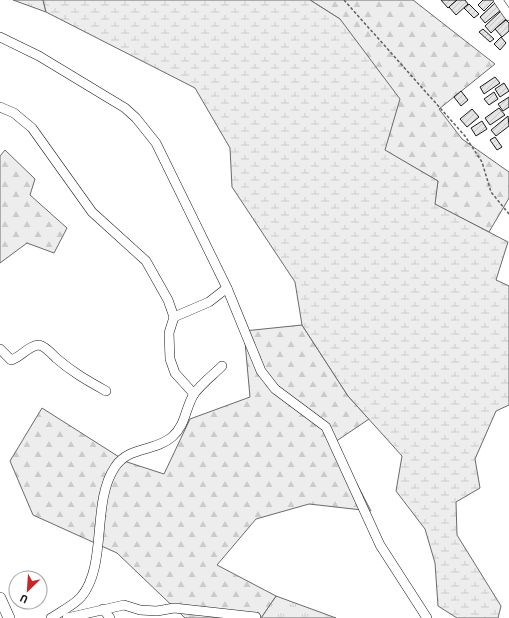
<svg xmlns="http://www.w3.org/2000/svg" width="509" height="618" viewBox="0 0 509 618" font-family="'Titillium Web',sans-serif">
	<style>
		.grass { fill: url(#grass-tufts); stroke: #6a6a6a }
		.forest { fill: url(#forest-firs); stroke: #6a6a6a }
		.wetland { fill: url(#wetland-marsh); stroke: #6a6a6a }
		.building { fill: url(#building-hatch); stroke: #1a1a1a }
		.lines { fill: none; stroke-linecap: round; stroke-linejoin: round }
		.minor-casing { stroke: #1a1a1a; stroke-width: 10 }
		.major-casing { stroke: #1a1a1a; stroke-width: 12 }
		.path { stroke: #5f5f5f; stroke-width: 1.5; stroke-dasharray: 3 2; stroke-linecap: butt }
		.minor { stroke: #fff; stroke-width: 9 }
		.major { stroke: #fff; stroke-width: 11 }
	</style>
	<defs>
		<pattern id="grass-tufts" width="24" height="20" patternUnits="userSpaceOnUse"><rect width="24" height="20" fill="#ededed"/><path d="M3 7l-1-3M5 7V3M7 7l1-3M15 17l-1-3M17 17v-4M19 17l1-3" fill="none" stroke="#cbcbcb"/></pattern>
		<pattern id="forest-firs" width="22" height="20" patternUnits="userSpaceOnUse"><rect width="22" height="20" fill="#ededed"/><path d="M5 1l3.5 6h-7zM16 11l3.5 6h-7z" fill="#cbcbcb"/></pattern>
		<pattern id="wetland-marsh" width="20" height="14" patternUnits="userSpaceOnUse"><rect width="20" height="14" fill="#ededed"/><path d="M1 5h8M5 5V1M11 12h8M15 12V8" fill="none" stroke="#cbcbcb"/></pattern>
		<pattern id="building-hatch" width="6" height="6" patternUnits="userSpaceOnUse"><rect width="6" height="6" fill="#e6e6e6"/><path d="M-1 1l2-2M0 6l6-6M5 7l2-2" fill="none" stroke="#c5c5c5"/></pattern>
	</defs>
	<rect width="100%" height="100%" fill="#fff"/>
	<g class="grass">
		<path d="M13,0H43L46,12Z"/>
		<path d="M276,596L336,618H261Z"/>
	</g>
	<g class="forest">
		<path d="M310,0H413L495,64L439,109L462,139L509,172V198L489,232L434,204L438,181L384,150L340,19Z"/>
		<path d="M5,150L35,179L30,195L67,228L54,253L27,243L0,263V156Z"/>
		<path d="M302,325L348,396L369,419L335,442L371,511L309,504L256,519L217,565L276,596L261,618H185L117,553L33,515L10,461L42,408L127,462L164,474L190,419L250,397L244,331Z"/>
	</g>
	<path class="wetland" d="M43,0H310L340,19L400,99L385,150L438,181L435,204L508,242L496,280L509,286V405L496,411L475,459L480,488L456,502L457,535L501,606L498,618H457L438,606L435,563L425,529L396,491L402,456L348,396L302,325L295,282L232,187L230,148L195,88L46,12Z"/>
	<g class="building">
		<path d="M441,0H457L448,8Z"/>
		<path d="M457,0H465L468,4L456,15L449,7Z"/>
		<path d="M483,0H495L484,11L478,5Z"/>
		<path d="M495,3L501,10L485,23L480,17Z"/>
		<path d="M469,4L479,14L474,18L464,8Z"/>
		<path d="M501,11L507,18L491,33L485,26Z"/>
		<path d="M506,20L509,23V31L502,37L495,29Z"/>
		<path d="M483,29L494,39L490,42L479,32Z"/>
		<path d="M501,37L506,43L500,50L494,44Z"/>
		<path d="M495,77L500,83L484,94L480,87Z"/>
		<path d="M504,83L509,91L500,97L495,89Z"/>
		<path d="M461,91L468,100L461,106L454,97Z"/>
		<path d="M494,92L498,99L489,105L484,99Z"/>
		<path d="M509,97V107L503,111L498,104Z"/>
		<path d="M499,108L505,115L490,125L485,118Z"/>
		<path d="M472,109L479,117L467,127L460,119Z"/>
		<path d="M508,116L509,126L496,136L491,130Z"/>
		<path d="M482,121L487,129L476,136L471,128Z"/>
		<path d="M495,137L502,147L497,150L490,140Z"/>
	</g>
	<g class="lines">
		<g class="minor-casing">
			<g id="minor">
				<path d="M498,0L509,16"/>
				<path d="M0,37L39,56L125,108L136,118L156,143L227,288L261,371L275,389L326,427L380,545L427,618"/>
				<path d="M0,107L14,113L32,128L92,212L146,261L168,300L174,317L169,333L170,359L175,373L194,394"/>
				<path d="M174,317L209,302L227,288"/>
				<path d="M0,349L11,360C20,358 29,345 39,345C45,346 52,354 56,358C72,372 88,381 106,391"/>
				<path d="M103,609L110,618"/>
				<path d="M51,618C60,612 74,605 81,597C108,565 91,502 115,467C129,446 154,452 172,437C186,425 185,408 194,394C201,384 213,375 222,366"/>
				<path d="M67,618L124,605L140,610L157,611L174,608L256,617"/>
			</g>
		</g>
		<g class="major-casing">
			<path id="major" d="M0,598L9,618"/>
		</g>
		<path class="path" d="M344,0L465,136L482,162L491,192L509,214"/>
		<use href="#minor" class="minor"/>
		<use href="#major" class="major"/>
	</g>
	<g transform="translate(28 590) rotate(205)"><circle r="19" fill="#ffffff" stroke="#a3a3a3"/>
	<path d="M0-3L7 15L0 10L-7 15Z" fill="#c62828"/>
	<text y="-6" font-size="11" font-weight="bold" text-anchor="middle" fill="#1a1a1a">U</text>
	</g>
</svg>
